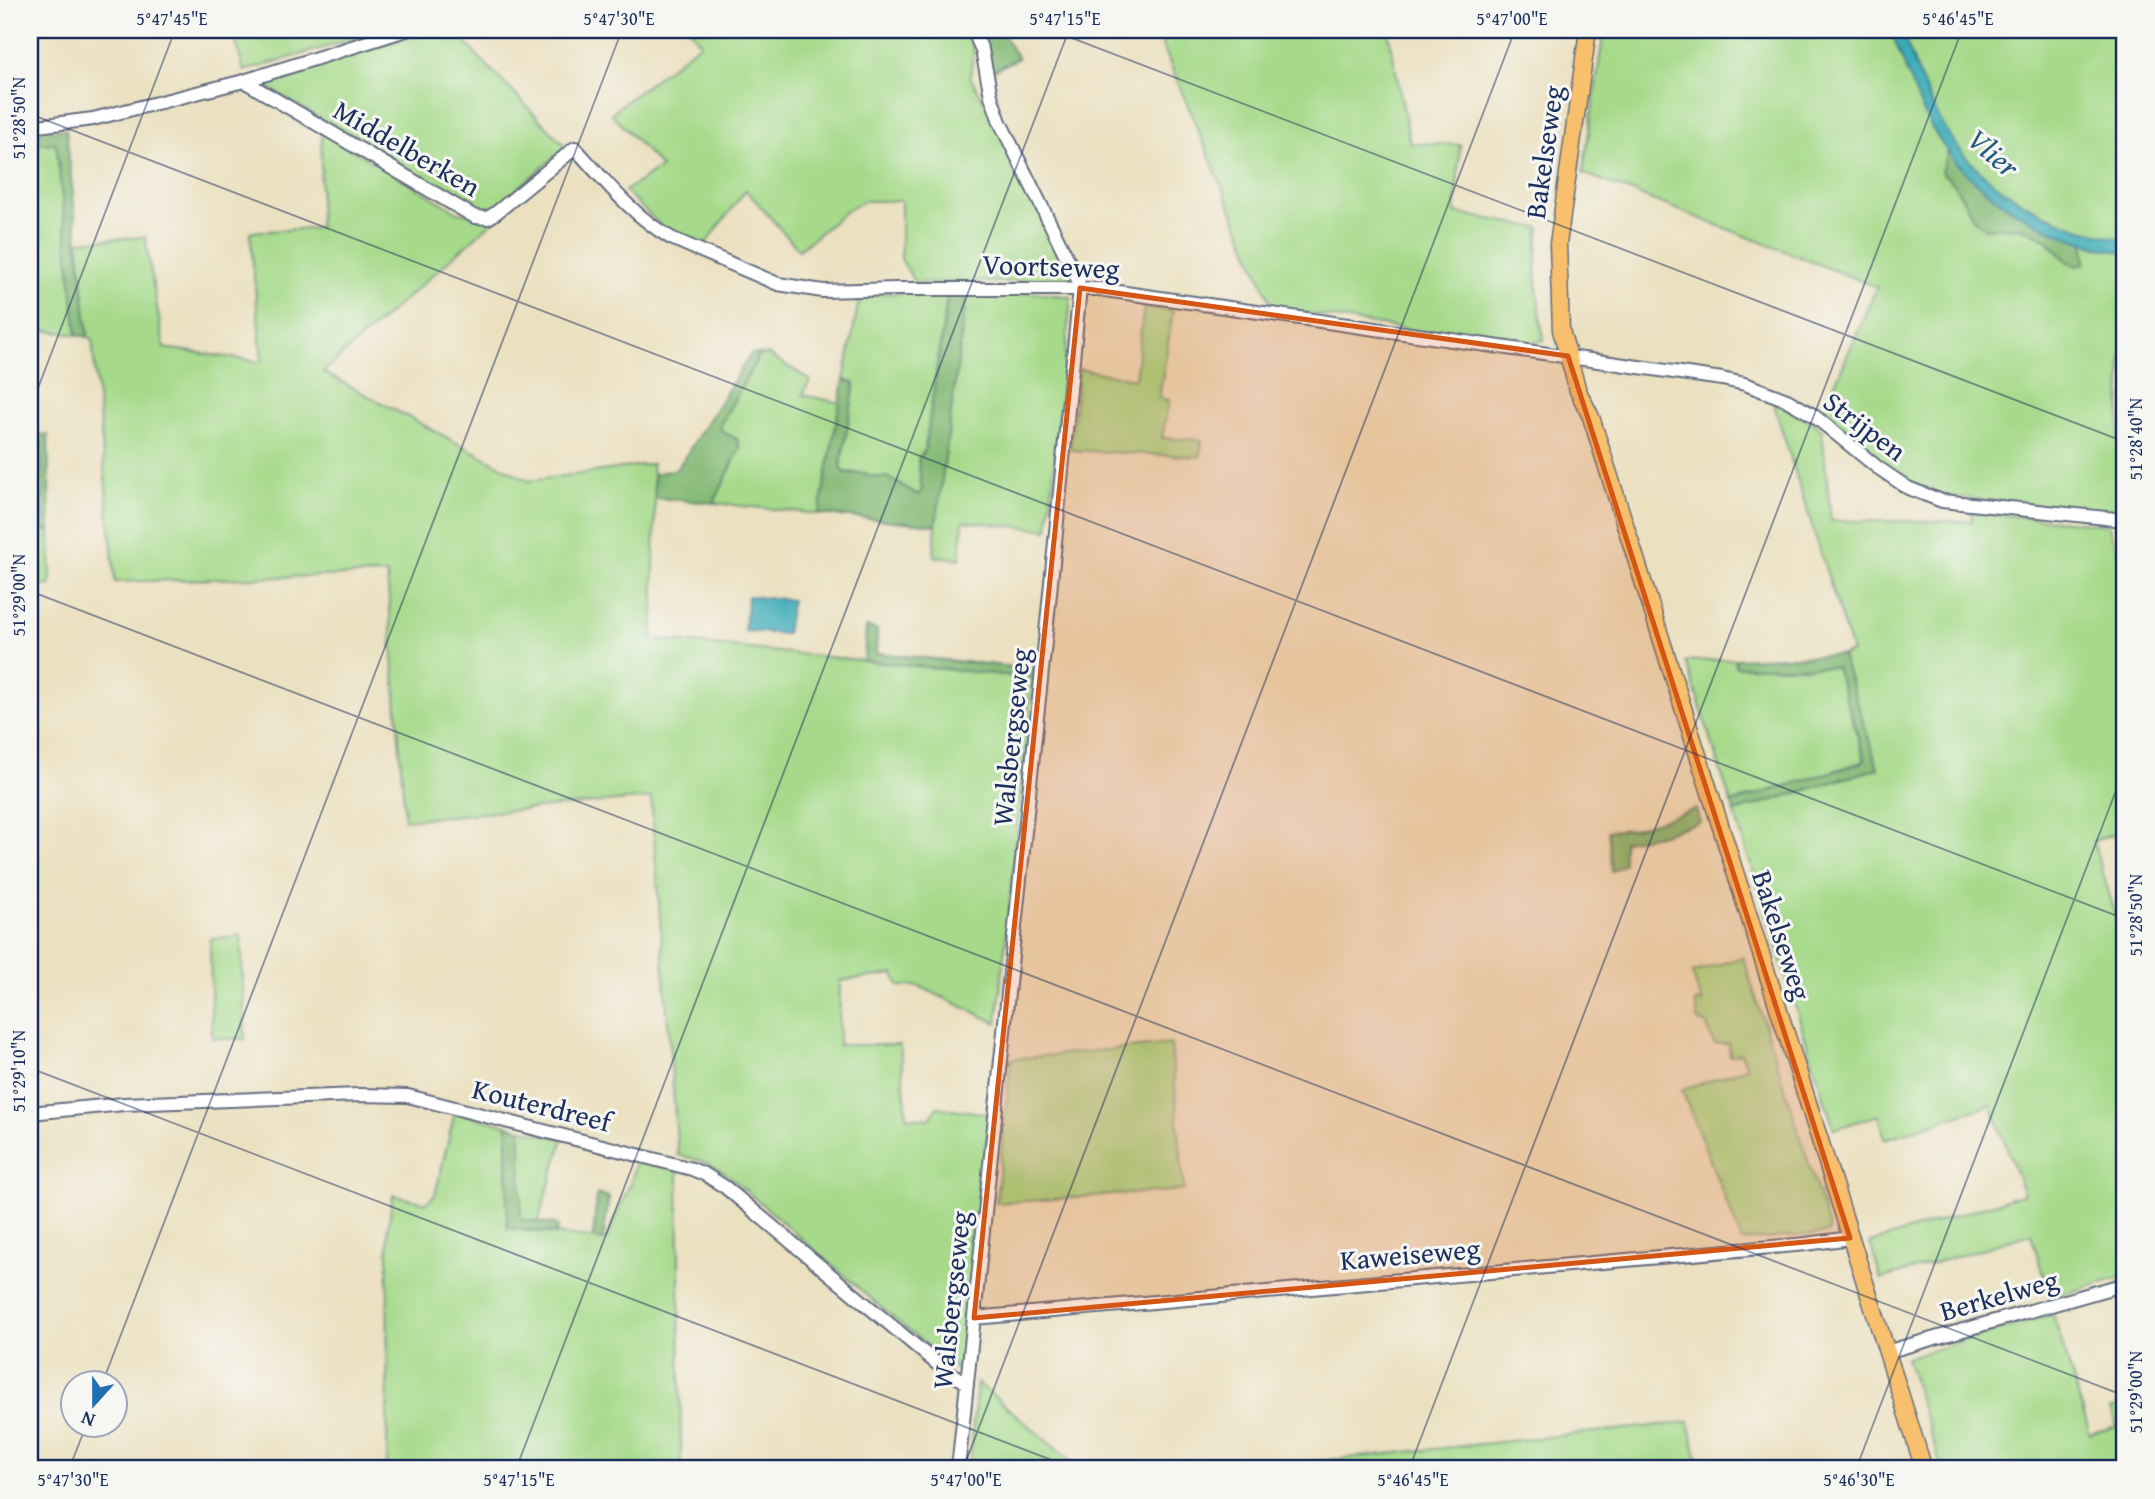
<svg xmlns="http://www.w3.org/2000/svg" width="2155" height="1499" viewBox="0 0 2155 1499" font-family="'Gentium Book Plus',serif">
	<style>
		.green { fill: #a6da8a; stroke: #608474; stroke-width: 2 }
		.forest { fill: #84ba76; stroke: #50746a; stroke-width: 2 }
		.water { fill: #3cacb7; stroke: #2c6e8a; stroke-width: 2 }
		.lines { fill: none; stroke-linecap: round; stroke-linejoin: round }
		.minor-casing { stroke: #646d80; stroke-width: 16 }
		.major-casing { stroke: #646d80; stroke-width: 19 }
		.minor { stroke: #fff; stroke-width: 12 }
		.major { stroke: #f8bf6c; stroke-width: 16 }
		.marked { fill: #d45514; fill-opacity: 0.2; stroke: #d45514; stroke-width: 5; stroke-linejoin: round }
		.ticks { fill: none; stroke: #1b2f5e; stroke-width: 2; stroke-opacity: 0.45 }
		.labels { text-anchor: middle; stroke-width: 6; stroke-linejoin: round; paint-order: stroke }
		.street-label { font-size: 28px; fill: #1b2f5e; stroke: #f6f6f2 }
		.water-label { font-size: 30px; font-style: italic; fill: #275b7d; stroke: #f6f6f2 }
		.neatline { fill: none; stroke: #1b2f5e; stroke-width: 2.5 }
		.ticks-label { font-size: 18px; text-anchor: middle; fill: #1b2f5e }
	</style>
	<rect width="100%" height="100%" fill="#f6f6f2"/>
	<filter id="ink" filterUnits="userSpaceOnUse"><feTurbulence type="fractalNoise" baseFrequency=".0143" numOctaves="2"/><feDisplacementMap in="SourceGraphic" scale="14" xChannelSelector="R" yChannelSelector="G"/><feConvolveMatrix kernelMatrix="1 2 1 2 8 2 1 2 1" color-interpolation-filters="sRGB"/></filter>
	<filter id="wash" filterUnits="userSpaceOnUse"><feTurbulence type="fractalNoise" baseFrequency=".00686" numOctaves="4" result="noise"/><feDisplacementMap in="SourceGraphic" scale="28" xChannelSelector="R" yChannelSelector="G"/><feGaussianBlur stdDeviation="1.57" result="paint"/><feColorMatrix in="noise" values="0 0 0 0 0 0 0 0 0 0 0 0 0 0 0 0 0 1.4 0 .05"/><feComposite in="paint" operator="in"/></filter>
	<g filter="url(#wash)">
		<rect width="100%" height="100%" fill="#ebe0bf"/>
		<g class="green">
			<path d="M232,30H385L244,71Z"/>
			<path d="M436,30H453L566,147L495,208L484,211L464,202L261,84L259,81Z"/>
			<path d="M690,30H966L974,50L970,77L989,110L1073,280L915,283L901,259V201H864L846,211L799,250L746,190L703,247L663,228L625,191L661,167L611,113L701,43Z"/>
			<path d="M1156,30H1388L1410,143L1460,145L1455,213L1540,228C1533,271 1537,298 1544,340L1534,343L1412,330L1273,308Z"/>
			<path d="M1604,30H1891C1907,72 1921,114 1948,152L1941,171L1955,185L1975,221L1986,228L2021,227L2046,239L2068,262L2085,263L2084,242L2125,253L2117,514L1947,496L1906,483L1821,416L1877,287L1583,173Z"/>
			<path d="M1901,30H2125V240C2060,228 1988,194 1950,136C1929,104 1916,66 1901,30Z"/>
			<path d="M322,132L458,212L497,218L323,372L529,481L652,464L655,498L653,639L1033,678L997,1023L919,986H899L894,974L840,981L839,1045H900L907,1117L930,1119L937,1107L989,1114L961,1373L892,1317L728,1175L706,1162L678,1155L651,798L405,820L387,574L115,582L92,338L88,337L78,241L145,237L164,348L262,362L250,232L319,228Z"/>
			<path d="M56,143L77,335L30,328V145Z"/>
			<path d="M948,292L925,449L918,459L922,490L919,495L887,477H874L864,473L843,472L840,469L855,384L844,380L860,294Z"/>
			<path d="M967,292L1036,293L1071,297L1048,530L963,521L960,559L934,556L936,525Z"/>
			<path d="M1144,307L1173,311L1159,398L1169,400L1162,438L1202,440L1200,457L1070,450L1079,369L1135,379Z"/>
			<path d="M760,354L763,356L767,354L810,380L803,395L841,403L819,514L714,503L740,448L737,439L723,432L720,425Z"/>
			<path d="M1773,402L1810,420L1822,431L1831,521H1973L1971,512L2108,525L2125,571V831L2093,841L2125,946V1276L2050,1298L2031,1234L1881,1279L1870,1243L2024,1194L1991,1105L1885,1139L1879,1115L1834,1129L1734,812L1878,768L1842,655L1852,652Z"/>
			<path d="M50,531L51,585L30,586V532Z"/>
			<path d="M1735,659L1736,666L1836,667L1865,761L1731,803L1686,661Z"/>
			<path d="M241,936L245,1039L212,1038L210,939Z"/>
			<path d="M1743,957L1829,1227L1828,1233L1742,1241L1682,1090L1747,1068L1741,1053L1730,1056L1729,1044H1714L1706,1023L1699,1022L1695,1002H1702L1692,973Z"/>
			<path d="M1171,1044L1184,1190L996,1203L1011,1059Z"/>
			<path d="M455,1112L507,1125V1228L606,1240L631,1182L637,1158L678,1169L681,1469H387L388,1227L393,1195L426,1203L435,1195Z"/>
			<path d="M521,1129L563,1139L538,1222L523,1220L521,1217Z"/>
			<path d="M2053,1314L2090,1434L2117,1426L2111,1409L2125,1404V1469H1942L1906,1358Z"/>
			<path d="M977,1383L989,1392L1080,1469H969Z"/>
			<path d="M1689,1422L1700,1469H1243Z"/>
		</g>
		<g class="forest">
			<path d="M979,30H1000L1018,58L991,72Z"/>
			<path d="M66,129L88,337L77,335L56,143L30,145V132Z"/>
			<path d="M1948,152C1982,195 2031,226 2084,242L2085,263L2078,266L2068,262L2046,239L2021,227L1986,228L1975,221L1955,185L1941,171Z"/>
			<path d="M948,292H967L936,525L819,514L844,380L855,383L840,469L847,474L864,473L874,477H887L918,495L922,490L918,459L925,449Z"/>
			<path d="M751,354H760L720,425L723,432L737,439L740,448L714,503L655,498L654,474L677,469Z"/>
			<path d="M30,434L48,435L50,531L43,529L41,442L30,440Z"/>
			<path d="M866,627L877,630L876,653L1034,669L1033,678L864,661Z"/>
			<path d="M1842,655L1878,768L1734,812L1731,803L1860,763L1865,759L1836,667H1736L1735,659Z"/>
			<path d="M1696,809L1700,822L1659,835L1624,841V864L1612,872L1608,831L1633,829Z"/>
			<path d="M507,1125L521,1129V1217L523,1220L555,1224L558,1226L557,1233L507,1228Z"/>
			<path d="M597,1194L609,1197L603,1240L593,1238Z"/>
		</g>
		<g class="water">
			<path d="M1891,30H1901C1916,66 1929,104 1950,136C1988,194 2060,228 2125,240V253C2053,240 1978,200 1938,138C1917,105 1905,66 1891,30Z"/>
			<path d="M748,596L792,600L786,634L744,631Z"/>
		</g>
	</g>
	<g filter="url(#ink)">
		<g class="lines">
			<g class="minor-casing">
				<g id="minor">
					<path d="M244,81L475,217L488,218L497,212L575,148C605,181 633,216 671,238L778,284L823,291L897,289H1098L1722,379L1745,384L1787,400L1813,415L1877,467L1908,488L1942,501L2125,520"/>
					<path d="M30,127L93,119L244,81L406,30"/>
					<path d="M30,1113L124,1104L359,1095L408,1096L692,1169L706,1175L725,1187L941,1367L967,1383"/>
					<path d="M974,1318L1806,1244L1850,1238"/>
					<path d="M1886,1352L2125,1284"/>
					<path d="M958,1469L1048,613L1080,288L1078,280L1000,122L991,96L982,50L973,30"/>
				</g>
			</g>
			<g class="major-casing">
				<path id="major" d="M1588,30L1558,244L1561,330L1578,391L1591,417L1924,1469"/>
			</g>
			<use href="#minor" class="minor"/>
			<use href="#major" class="major"/>
		</g>
	</g>
	<path class="marked" d="M1080,288L1568,356L1850,1238L974,1318Z"/>
	<path class="ticks" d="M1051,30L2125,442M30,114L2125,919M30,409L175,30M30,591L2125,1396M30,1068L1075,1469M102,1384L622,30M69,1469L86,1426M516,1469L1069,30M963,1469L1515,30M1409,1469L1962,30M1856,1469L2125,767"/>
	<g class="labels">
		<g class="street-label">
			<text transform="translate(407 148) rotate(30)" y="10">Middelberken</text>
			<text transform="translate(1544 152) rotate(-82)" y="10">Bakelseweg</text>
			<text transform="translate(1051 266) rotate(2)" y="10">Voortseweg</text>
			<text transform="translate(1865 426) rotate(37)" y="10">Strijpen</text>
			<text transform="translate(1011 737) rotate(-84)" y="10">Walsbergseweg</text>
			<text transform="translate(1782 935) rotate(72)" y="10">Bakelseweg</text>
			<text transform="translate(542 1105) rotate(14)" y="10">Kouterdreef</text>
			<text transform="translate(1410 1254) rotate(-5)" y="10">Kaweiseweg</text>
			<text transform="translate(1999 1295) rotate(-16)" y="10">Berkelweg</text>
			<text transform="translate(951 1300) rotate(-84)" y="10">Walsbergseweg</text>
		</g>
		<g class="water-label">
			<text transform="translate(1993 153) rotate(41)" y="10">Vlier</text>
		</g>
	</g>
	<rect width="2155" height="1499" fill="none" stroke="#f6f6f2" stroke-width="77"/>
	<g transform="translate(94 1404) rotate(201)"><circle r="33" fill="#f6f6f2" stroke="#9ea6b7" stroke-width="2"/>
	<path d="M0-5L12 26L0 18L-12 26Z" fill="#1f6fb2"/>
	<text y="-10" font-size="19" font-weight="bold" text-anchor="middle" fill="#1b2f5e">N</text>
	</g>
	<rect x="38" y="38" width="2078" height="1422" class="neatline"/>
	<g class="ticks-label">
		<text x="172" y="25">5°47'45"E</text>
		<text x="619" y="25">5°47'30"E</text>
		<text x="1065" y="25">5°47'15"E</text>
		<text x="1512" y="25">5°47'00"E</text>
		<text x="1958" y="25">5°46'45"E</text>
		<text transform="translate(19 118) rotate(-90)" y="6">51°28'50"N</text>
		<text transform="translate(2136 439) rotate(-90)" y="6">51°28'40"N</text>
		<text transform="translate(19 595) rotate(-90)" y="6">51°29'00"N</text>
		<text transform="translate(2136 915) rotate(-90)" y="6">51°28'50"N</text>
		<text transform="translate(19 1071) rotate(-90)" y="6">51°29'10"N</text>
		<text transform="translate(2136 1392) rotate(-90)" y="6">51°29'00"N</text>
		<text x="73" y="1486">5°47'30"E</text>
		<text x="519" y="1486">5°47'15"E</text>
		<text x="966" y="1486">5°47'00"E</text>
		<text x="1413" y="1486">5°46'45"E</text>
		<text x="1859" y="1486">5°46'30"E</text>
	</g>
</svg>
